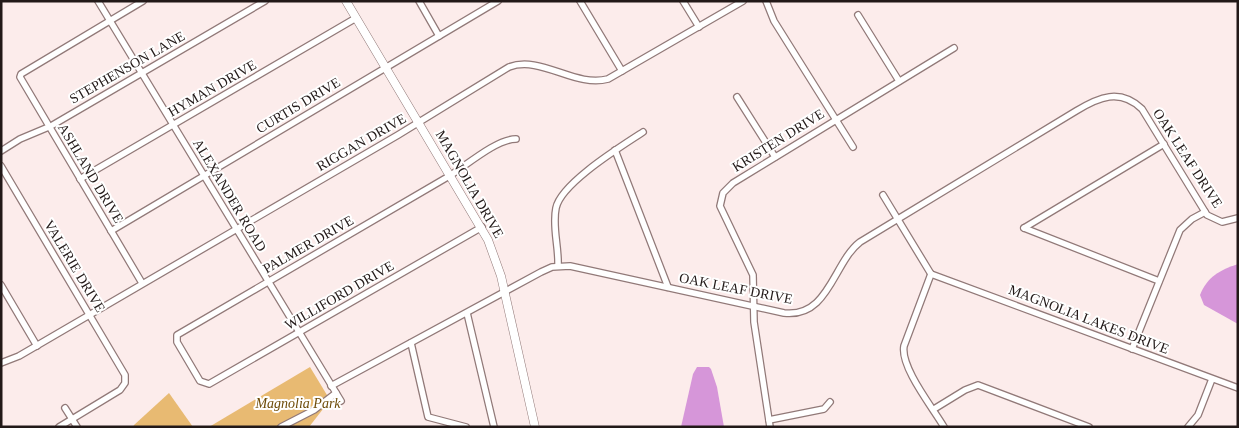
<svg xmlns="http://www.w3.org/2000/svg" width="1239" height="428" viewBox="0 0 1239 428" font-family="Georgia,serif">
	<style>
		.park { fill: #e8ba72 }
		.water { fill: #d696d9 }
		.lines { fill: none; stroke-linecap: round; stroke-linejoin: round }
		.street-casing { stroke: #917978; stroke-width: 8 }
		.secondary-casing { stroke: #917978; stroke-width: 9 }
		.street { stroke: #fff; stroke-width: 5.5 }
		.secondary { stroke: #fff; stroke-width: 8 }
		.labels { text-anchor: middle; stroke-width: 4; stroke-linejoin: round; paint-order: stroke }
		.street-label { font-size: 14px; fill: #221918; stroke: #fff }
		.park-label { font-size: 14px; font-style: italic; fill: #6e4c09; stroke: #fff }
	</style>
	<rect width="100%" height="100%" fill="#fceceb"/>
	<g class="park">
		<path d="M310,367L330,400L309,427H209Z"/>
		<path d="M169,393L193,427H133L134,425Z"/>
	</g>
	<g class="water">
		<path d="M1238,264V324L1204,305L1200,295C1207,277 1220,270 1238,264Z"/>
		<path d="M697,367H709L711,369L717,387L724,427H681L693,374Z"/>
	</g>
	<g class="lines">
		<g class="street-casing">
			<g id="street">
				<path d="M98,1L341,401"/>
				<path d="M419,1L439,36"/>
				<path d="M580,1L622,71"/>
				<path d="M683,1L699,27"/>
				<path d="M766,1L774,21L853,147"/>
				<path d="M858,15L899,81"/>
				<path d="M737,97L775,157"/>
				<path d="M615,150L668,287"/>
				<path d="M1,151L20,139L51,126L265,1"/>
				<path d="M1,166L125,375V383L120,390L59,427"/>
				<path d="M80,179L356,18"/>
				<path d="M883,195L931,274"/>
				<path d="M482,227L209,384L200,381L177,342V335L451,175C468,164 497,139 516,139"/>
				<path d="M1024,228L1164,144"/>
				<path d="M1024,228L1159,281"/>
				<path d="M111,231L498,1"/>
				<path d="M558,266C559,247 552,227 556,208C561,183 622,146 643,132"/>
				<path d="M931,274L1238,388"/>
				<path d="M931,274L904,346C900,367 933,408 944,427"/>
				<path d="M142,283L20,77L21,74L143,1"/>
				<path d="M1,285L37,346"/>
				<path d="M467,313L494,427"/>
				<path d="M411,343L428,417L466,427"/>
				<path d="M1132,349L1180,230L1192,219L1205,212"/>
				<path d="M1,363L19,356L398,135L509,67C541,55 575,88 608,79L743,1"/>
				<path d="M331,386L541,272L552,267L570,266L784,313C829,318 833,263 860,242L1076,111C1099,97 1120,88 1142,109L1207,215L1222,222L1238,218"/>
				<path d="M65,408L77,427"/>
				<path d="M934,409L965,390L978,385L1089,427"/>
				<path d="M769,420L824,409L830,402"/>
				<path d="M281,427L314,410L336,393"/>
				<path d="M770,427L754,322L753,275L720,206L723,193L733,183L954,48"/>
				<path d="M1188,427L1198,415L1212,379"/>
			</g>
		</g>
		<g class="secondary-casing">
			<path id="secondary" d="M346,1L488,240L501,276L535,427"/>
		</g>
		<use href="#street" class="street"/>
		<use href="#secondary" class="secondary"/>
	</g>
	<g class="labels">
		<g class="street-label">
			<text transform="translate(127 67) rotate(-30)" y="5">STEPHENSON LANE</text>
			<text transform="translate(212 88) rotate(-30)" y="5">HYMAN DRIVE</text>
			<text transform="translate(298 105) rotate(-31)" y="5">CURTIS DRIVE</text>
			<text transform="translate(778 140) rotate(-32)" y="5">KRISTEN DRIVE</text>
			<text transform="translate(361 142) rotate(-30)" y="5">RIGGAN DRIVE</text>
			<text transform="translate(1188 158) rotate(57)" y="5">OAK LEAF DRIVE</text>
			<text transform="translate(91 173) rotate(59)" y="5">ASHLAND DRIVE</text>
			<text transform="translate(470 184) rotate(60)" y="5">MAGNOLIA DRIVE</text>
			<text transform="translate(230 195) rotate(59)" y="5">ALEXANDER ROAD</text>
			<text transform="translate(308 244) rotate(-30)" y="5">PALMER DRIVE</text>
			<text transform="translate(75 266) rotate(59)" y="5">VALERIE DRIVE</text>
			<text transform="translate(736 288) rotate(11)" y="5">OAK LEAF DRIVE</text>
			<text transform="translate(339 295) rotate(-30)" y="5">WILLIFORD DRIVE</text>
			<text transform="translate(1089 319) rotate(21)" y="5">MAGNOLIA LAKES DRIVE</text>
		</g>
		<g class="park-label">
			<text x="298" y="408">Magnolia Park</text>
		</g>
	</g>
	<rect width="1239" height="428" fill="none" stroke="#221918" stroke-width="5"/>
</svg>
